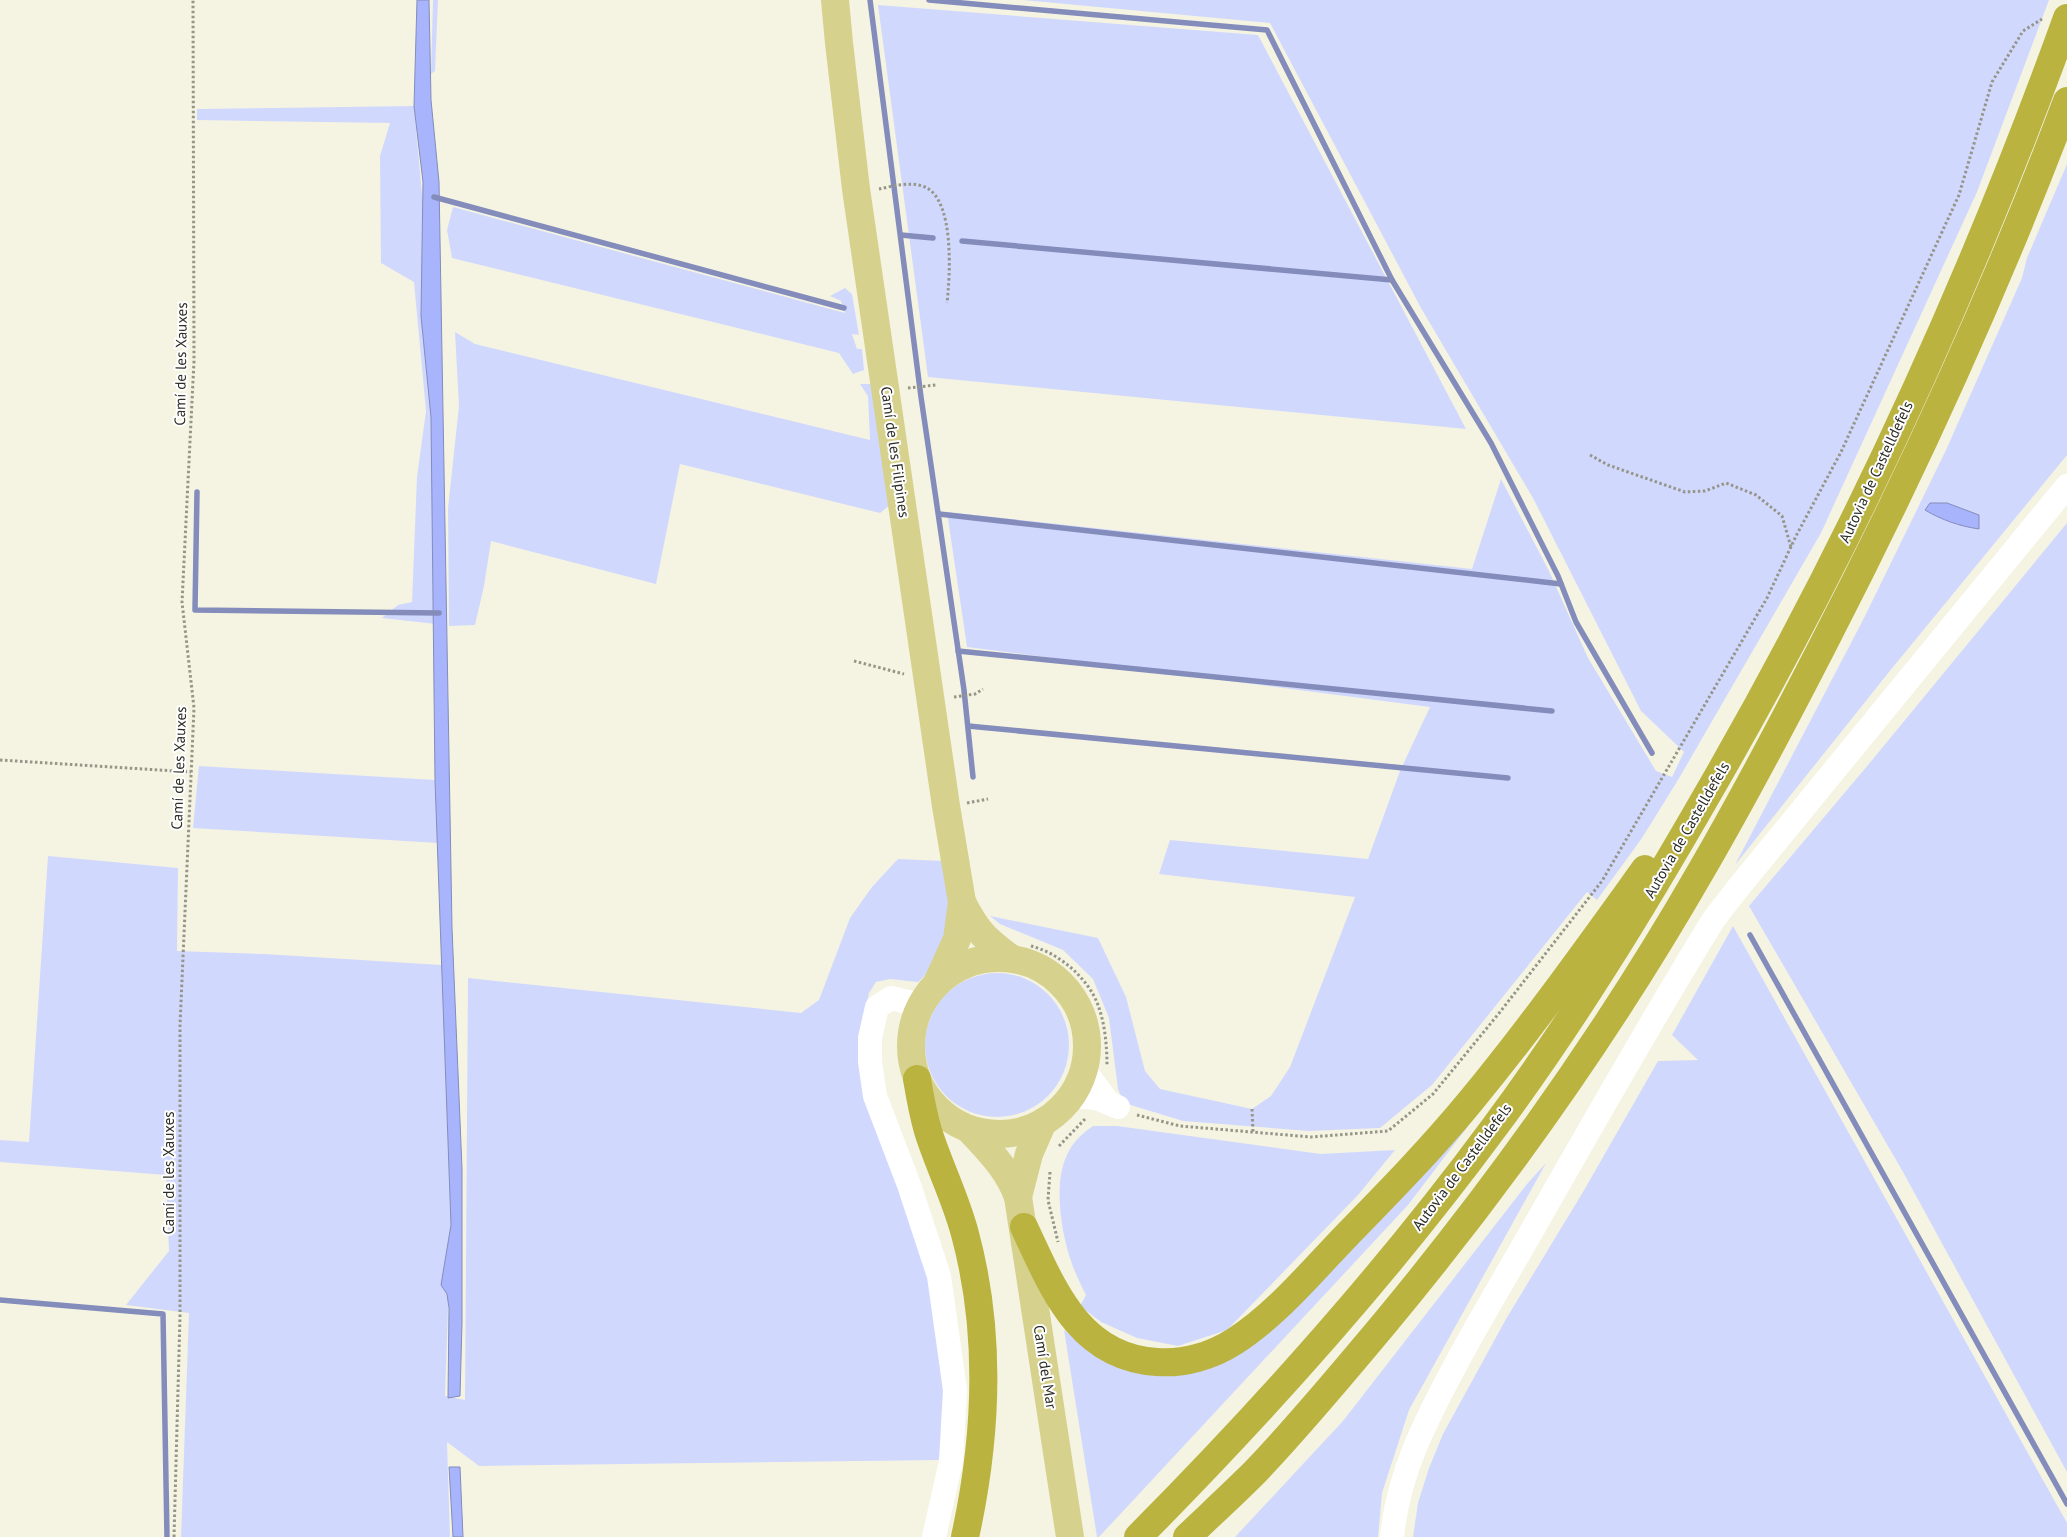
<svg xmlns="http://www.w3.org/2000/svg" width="2067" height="1537" viewBox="0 0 2067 1537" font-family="'PT Sans',sans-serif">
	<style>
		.green { fill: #d1d8fe }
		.water { fill: #a8b4fb; stroke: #838cbb }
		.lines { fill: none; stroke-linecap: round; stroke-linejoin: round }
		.stream { stroke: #838cbb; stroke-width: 5.5 }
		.path { stroke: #959588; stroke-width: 3; stroke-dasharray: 2.5 2.5; stroke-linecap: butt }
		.minor { stroke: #fff; stroke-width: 24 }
		.major { stroke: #d6d18c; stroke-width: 28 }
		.highway { stroke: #bab340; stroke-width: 28 }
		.labels { text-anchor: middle; stroke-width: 4; stroke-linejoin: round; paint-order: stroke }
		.street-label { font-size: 15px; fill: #2d2d26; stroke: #fff }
	</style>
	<rect width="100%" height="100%" fill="#f5f4e2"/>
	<g class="green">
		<path d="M433,0H438L435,71L431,74Z"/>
		<path d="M1023,0H2049L1977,192L1821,533L1678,780L1642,838L1597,900L1587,892L1432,1085L1380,1128L1309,1131L1183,1121L1124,1103L1118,1089L1109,1018L1093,979L1063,950L1000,924L990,916L1098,938L1126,997L1145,1071L1160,1089L1252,1109L1271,1096L1290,1067L1355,897L1159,874L1170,840L1368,859L1400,771L1430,707L967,647L947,512L1472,569L1501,479L1549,571L1588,658L1656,771L1672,777L1684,752L1641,711L1533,498L1421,308L1270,23Z"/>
		<path d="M878,5L1258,35L1466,429L928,377Z"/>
		<path d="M414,106L431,295L436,624L382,618L398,605L412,602L417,477L426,411L414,282L381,263L380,156L390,123L197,120V109Z"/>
		<path d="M2067,164V455L1889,672L1735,865L1864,618L1946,450L2022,278L2027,258Z"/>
		<path d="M453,207L845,313L841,301L830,296L845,288L852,294L859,335L852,334L857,349H862L864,370L853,374L839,353L452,258L447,230Z"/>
		<path d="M455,332L475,344L870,440L868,396L860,384H872L890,505L880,513L680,464L656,584L491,541L484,586L475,625L449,626L448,508L459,406Z"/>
		<path d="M2067,523V1472L1903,1172L1749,906L1868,765Z"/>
		<path d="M199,766L435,780L438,843L193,828Z"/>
		<path d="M48,856L178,868L177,951L264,954L442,965L451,1225L445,1396L465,1400L468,978L801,1013L819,1000L850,918L872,887L898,859L943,861C945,875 952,909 951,920C948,937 931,973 918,982L890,979L876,982L869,993L860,1037L920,1248L942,1334L949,1387L939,1460L479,1466L447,1442L450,1537H181L189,1313L126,1305L169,1251L166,1175L0,1162V1140L29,1142Z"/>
		<path d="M1733,926L2067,1523V1537H1413L1418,1503L1429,1468L1443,1434L1506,1319L1583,1192L1658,1061L1698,1060L1672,1035Z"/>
		<circle cx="997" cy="1045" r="72"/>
		<path d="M1526,1050L1408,1205L1099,1537H1097L1064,1330L1098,1354L1191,1373Z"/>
		<path d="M1093,1126H1117L1321,1154L1395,1150L1358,1195L1227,1330L1178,1346L1137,1338L1101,1322L1080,1306L1086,1295C1081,1285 1076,1275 1072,1264C1061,1233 1052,1180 1069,1151C1074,1141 1084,1132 1093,1126Z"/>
		<path d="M1546,1163L1409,1410L1382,1493L1378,1537H1235L1343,1421L1527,1184Z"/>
	</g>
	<g class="water">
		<path d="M417,0H429L431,100L439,182L452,928L462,1169V1323L460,1396L448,1398L449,1308L447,1294L441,1285L451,1225L435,780L431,417L421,316L423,182L414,106Z"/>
		<path d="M1930,503H1947L1979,515V529C1959,526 1942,520 1925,510Z"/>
		<path d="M449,1467H460L463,1537H453Z"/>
	</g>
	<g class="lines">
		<g class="stream">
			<path d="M870,0L921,397L964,690L973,777"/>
			<path d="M929,0L1267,30L1392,280L1491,443L1558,576L1576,622L1652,753"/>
			<path d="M434,197L844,308"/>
			<path d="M901,235L933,238"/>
			<path d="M962,241L1392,280"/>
			<path d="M197,492L195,610L439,613"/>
			<path d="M939,514L1561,584"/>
			<path d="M958,651L1552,711"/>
			<path d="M968,726L1508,778"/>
			<path d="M1750,935L2067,1504"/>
			<path d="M0,1300L163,1314L167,1537"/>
		</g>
		<g class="path">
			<path d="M879,189C893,186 911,181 925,187C955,200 950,277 947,303"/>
			<path d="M908,388L936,385"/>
			<path d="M1590,455L1608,465L1685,492L1705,491L1726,483L1756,495L1782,516L1791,547"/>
			<path d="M854,661L904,674"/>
			<path d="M954,697L975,694L983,689"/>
			<path d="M0,760L191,772"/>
			<path d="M967,803L988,799"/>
			<path d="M1031,946C1059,953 1088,978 1098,1005C1105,1024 1107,1046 1107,1066"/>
			<path d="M1252,1109L1253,1132"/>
			<path d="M1137,1115L1180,1126L1311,1137L1388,1131L1433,1094L1500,1012L1602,881L1767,598L1796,536L1841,452L1959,195L1992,82L2023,31L2042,19"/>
			<path d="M1059,1146L1086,1118"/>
			<path d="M1050,1172L1048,1200L1058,1242"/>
			<path d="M174,1537L180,1316V1025L194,708L182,602L194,361L193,0"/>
		</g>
		<g class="minor">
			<path d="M921,1005L891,998L877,1007L870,1038V1062L875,1096L909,1185L939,1276L955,1390L951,1461L934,1537"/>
			<path d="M1084,1070L1108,1102"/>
			<path d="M1072,1096L1096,1098L1118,1107"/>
			<path d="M1392,1537C1398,1473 1426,1420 1456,1364C1482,1315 1511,1268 1538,1220C1596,1119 1653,1017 1714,919L1738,888L2067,486"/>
		</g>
		<g class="major">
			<path d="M835,0L839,43L856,189L946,806L962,902L957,939L937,983"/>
			<path d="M962,902C977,932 986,940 1012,959"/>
			<circle cx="999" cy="1046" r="88"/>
			<path d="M969,1129C989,1151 1008,1169 1018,1197L1070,1537"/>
			<path d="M1018,1197L1029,1154L1043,1122"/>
		</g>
		<g class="highway">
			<path d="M917,1079C920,1097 923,1114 928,1131C939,1166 956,1199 965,1234C992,1334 987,1437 965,1537"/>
			<path d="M1024,1227C1053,1288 1078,1357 1157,1362C1184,1364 1212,1356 1235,1341C1278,1313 1312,1271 1348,1234C1389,1192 1431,1149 1469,1103C1531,1028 1588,948 1645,869"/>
			<path d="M1138,1537C1265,1409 1386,1274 1493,1129C1572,1023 1641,910 1707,795C1850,548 1970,287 2067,18"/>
			<path d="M1187,1537C1210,1515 1233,1494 1255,1472C1300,1425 1342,1374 1384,1324C1502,1182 1609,1031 1701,871C1744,797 1784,721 1823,645C1914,469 1997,287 2067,101"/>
		</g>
	</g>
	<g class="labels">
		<g class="street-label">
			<text transform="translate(181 364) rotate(-89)" y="5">Camí de les Xauxes</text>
			<text transform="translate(895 452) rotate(82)" y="5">Camí de les Filipines</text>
			<text transform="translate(1876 472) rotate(-65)" y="5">Autovia de Castelldefels</text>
			<text transform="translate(179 768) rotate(-88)" y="5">Camí de les Xauxes</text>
			<text transform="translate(1687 830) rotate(-60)" y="5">Autovia de Castelldefels</text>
			<text transform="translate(1462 1167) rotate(-53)" y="5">Autovia de Castelldefels</text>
			<text transform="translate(169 1173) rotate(-90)" y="5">Camí de les Xauxes</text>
			<text transform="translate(1045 1367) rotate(81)" y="5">Camí del Mar</text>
		</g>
	</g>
</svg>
